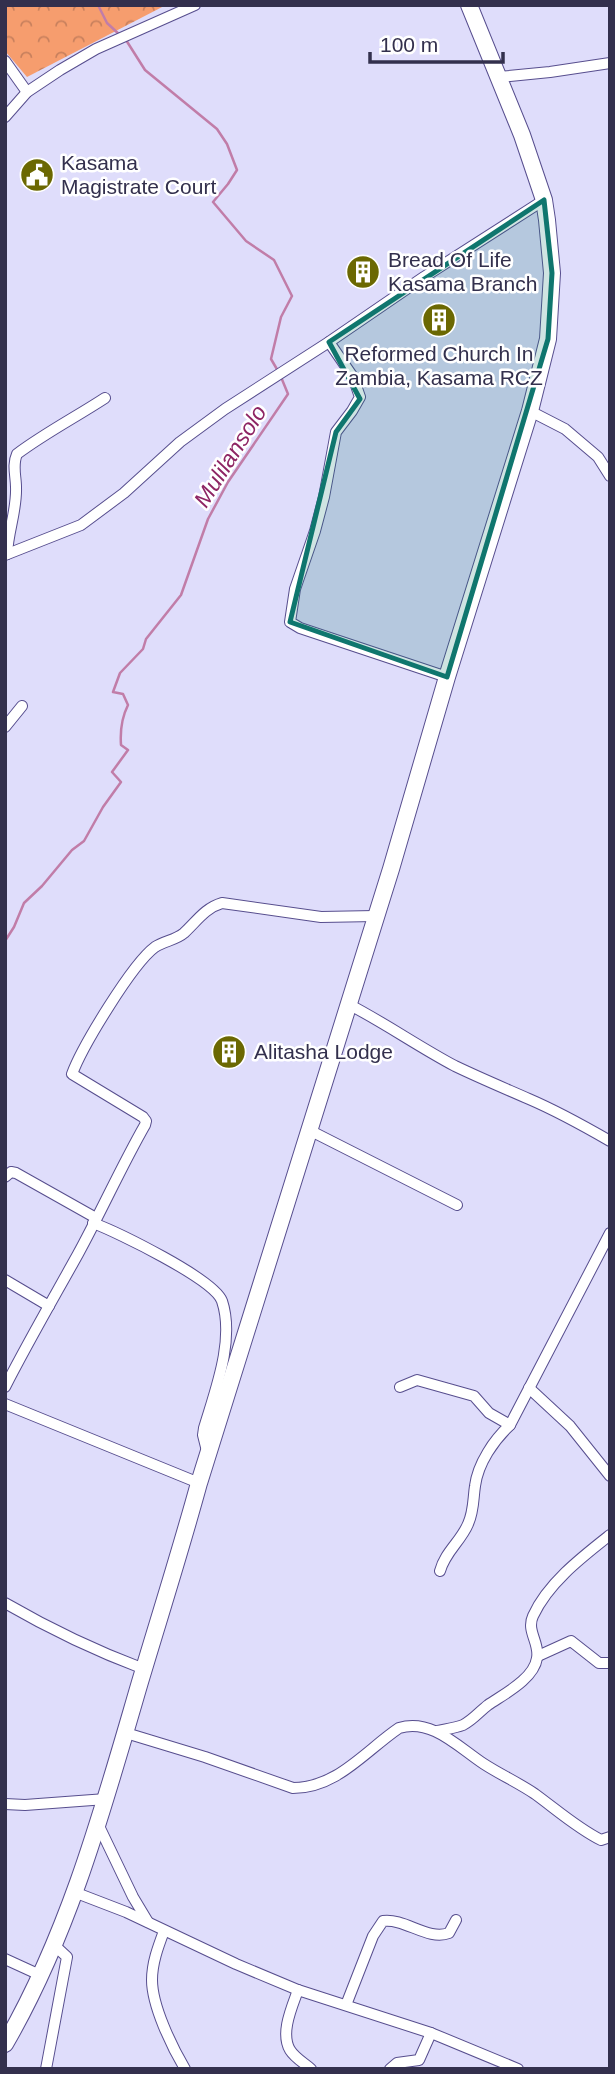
<svg xmlns="http://www.w3.org/2000/svg" width="615" height="2074" viewBox="0 0 615 2074" font-family="Arial,sans-serif">
	<style>
		.park { fill: url(#park-crowns) }
		.lines { fill: none; stroke-linecap: round; stroke-linejoin: round }
		.stream { stroke: #c17da8; stroke-width: 2.5 }
		.minor-casing { stroke: #574e8e; stroke-width: 12 }
		.primary-casing { stroke: #574e8e; stroke-width: 18 }
		.minor { stroke: #fff; stroke-width: 10 }
		.primary { stroke: #fff; stroke-width: 16 }
		.marked { fill: #0f766e; fill-opacity: 0.2; stroke: #0f766e; stroke-width: 5; stroke-linejoin: round }
		.labels { text-anchor: middle; stroke-width: 5; stroke-linejoin: round; paint-order: stroke }
		.poi-label { font-size: 21px; fill: #33304d; stroke: #fff; text-anchor: start }
		.water-label { font-size: 23px; font-style: italic; fill: #8e2564; stroke: #fff }
	</style>
	<defs>
		<pattern id="park-crowns" width="20" height="18" patternUnits="userSpaceOnUse" patternTransform="scale(1.75)"><rect width="20" height="18" fill="#f69d6e"/><path d="M2 6a3 3 0 1 1 6 0M12 15a3 3 0 1 1 6 0" fill="none" stroke="#c8805d"/></pattern>
	</defs>
	<rect width="100%" height="100%" fill="#dfddfb"/>
	<path class="park" d="M5,5H166L27,77L5,51Z"/>
	<g class="lines">
		<g class="stream">
			<path d="M98,5L107,23L121,36"/>
			<path d="M126,40L145,70L217,129L227,144L237,170L228,184L213,202L246,241L274,260L292,296L281,317L271,359L278,371"/>
			<path d="M5,941L14,927L24,903L42,886L72,850L84,841L103,807L121,782L112,772L128,750L121,745C120,731 122,717 128,705L123,694L113,692L120,673L143,649L146,639L181,595L208,519L228,482L288,394L281,377"/>
		</g>
		<g class="minor-casing">
			<g id="minor">
				<path d="M5,61L27,92"/>
				<path d="M499,77L550,72L610,63"/>
				<path d="M5,117L27,92L60,70L96,49L195,5"/>
				<path d="M329,342L353,377L360,397L352,411L336,432L324,497L315,531L295,589L290,622L300,628L447,677"/>
				<path d="M530,411L565,429L598,457L610,476"/>
				<path d="M7,554C8,531 17,510 16,487C16,476 12,465 17,454C45,433 76,417 105,398"/>
				<path d="M5,555L81,525L124,493L180,442L225,409L329,342L424,277L544,200"/>
				<path d="M5,727L22,706"/>
				<path d="M348,1004C385,1023 419,1047 455,1066C480,1078 504,1088 529,1099C557,1111 584,1126 610,1141"/>
				<path d="M309,1130L457,1205"/>
				<path d="M5,1177L11,1172L16,1173L96,1218"/>
				<path d="M93,1223C117,1232 214,1279 222,1301C235,1340 215,1391 204,1428L203,1435L207,1451"/>
				<path d="M5,1280L49,1306"/>
				<path d="M5,1387C28,1342 53,1299 78,1254C101,1212 121,1167 145,1125L146,1121L143,1117L72,1074C82,1047 132,964 155,947C164,941 176,940 184,933C197,921 205,908 222,903L321,917L375,916"/>
				<path d="M400,1387L417,1380L474,1396L489,1413L510,1425"/>
				<path d="M529,1388L570,1426L610,1476"/>
				<path d="M5,1404L199,1483"/>
				<path d="M440,1571C445,1552 461,1541 468,1524C474,1511 473,1499 475,1486C478,1463 494,1440 510,1425L610,1233"/>
				<path d="M5,1603C50,1629 96,1651 144,1669"/>
				<path d="M538,1656L571,1641L599,1663H610"/>
				<path d="M437,1731C446,1729 455,1728 463,1725C473,1720 480,1711 488,1705C504,1694 534,1679 537,1658C540,1643 526,1631 533,1616C548,1583 582,1557 610,1535"/>
				<path d="M126,1733L205,1757L293,1788C337,1788 365,1751 399,1728C432,1718 458,1747 484,1764C501,1775 519,1783 535,1794C557,1810 577,1828 601,1840L610,1837"/>
				<path d="M5,1804L25,1805L106,1799"/>
				<path d="M98,1824L133,1897L148,1922"/>
				<path d="M74,1892L126,1912L236,1964L298,1990L431,2033L518,2069"/>
				<path d="M164,1931C158,1947 152,1963 152,1980C152,2006 172,2047 185,2069"/>
				<path d="M5,1959L40,1975"/>
				<path d="M298,1990C292,2007 280,2033 290,2050C295,2058 304,2063 311,2069"/>
				<path d="M346,2005L373,1936L383,1921C405,1918 428,1941 449,1933L456,1920"/>
				<path d="M46,2069L67,1957L53,1944"/>
				<path d="M390,2069L397,2063L419,2060L431,2033"/>
			</g>
		</g>
		<g class="primary-casing">
			<path id="primary" d="M5,2044C70,1932 104,1805 140,1682C160,1615 181,1549 199,1483L391,869L447,677L530,411L548,339L552,273L547,220L544,200L522,135L469,5"/>
		</g>
		<use href="#minor" class="minor"/>
		<use href="#primary" class="primary"/>
	</g>
	<path class="marked" d="M544,200L552,273L548,339L447,677L290,622L336,432L360,399L329,342Z"/>
	<defs>
		<g id="civic-disc" transform="scale(1.75)"><circle r="9.5" fill="#6b6802" stroke="#fff"/><path d="M-.6-6.5H3V-4.5H.6V-3L4-1V1h2V6H-6V1h2V-1L-.6-3ZM-1.2 2.5V6h2.4V2.5Z" fill="#fff"/></g>
		<g id="building-disc" transform="scale(1.75)"><circle r="9.5" fill="#6b6802" stroke="#fff"/><path d="M-4-6H4V6H1V3H-1V6H-4ZM-2.5-4.3h1.7v1.8h-1.7ZM.8-4.3h1.7v1.8H.8ZM-2.5-1h1.7V.8h-1.7ZM.8-1h1.7V.8H.8Z" fill="#fff"/></g>
	</defs>
	<g fill-rule="evenodd">
		<use href="#civic-disc" x="37" y="175"/>
		<use href="#building-disc" x="363" y="272"/>
		<use href="#building-disc" x="439" y="320"/>
		<use href="#building-disc" x="229" y="1052"/>
	</g>
	<g class="labels">
		<g class="poi-label">
			<text x="61" y="170">Kasama<tspan x="61" dy="24">Magistrate Court</tspan></text>
			<text x="388" y="267">Bread Of Life<tspan x="388" dy="24">Kasama Branch</tspan></text>
			<text x="439" y="361" text-anchor="middle">Reformed Church In<tspan x="439" dy="24">Zambia, Kasama RCZ</tspan></text>
			<text x="254" y="1059">Alitasha Lodge</text>
		</g>
		<g class="water-label">
			<text transform="translate(230 456) rotate(-58)" y="8">Mulilansolo</text>
		</g>
	</g>
	<rect width="615" height="2074" fill="none" stroke="#33304d" stroke-width="14"/>
	<path d="M370 52v10h133v-10" fill="none" stroke="#33304d" stroke-width="3.5"/>
	<text x="380" y="52" font-size="21" fill="#33304d" stroke="#ffffff" stroke-width="5" paint-order="stroke">100 m</text>
</svg>
